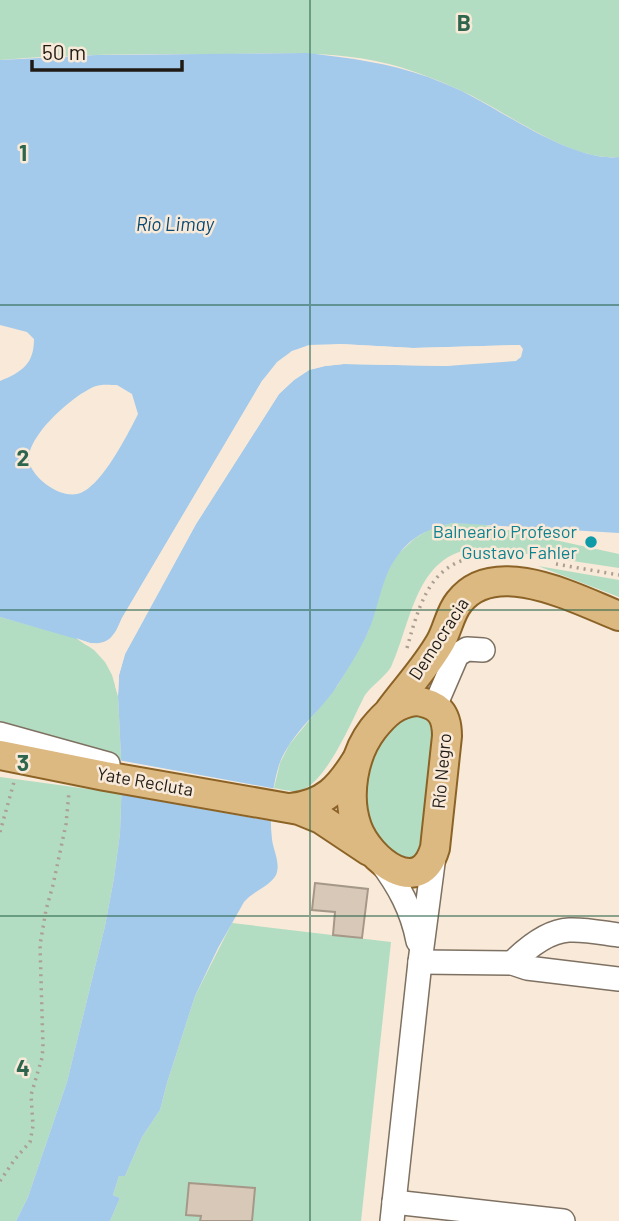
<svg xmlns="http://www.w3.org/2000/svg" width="619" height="1221" viewBox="0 0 619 1221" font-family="Barlow,sans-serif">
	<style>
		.green { fill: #b2ddc2 }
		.water { fill: #a3caeb; fill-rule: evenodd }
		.pier { fill: #f8e9d8 }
		.building { fill: #d7c8b7; stroke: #a69888; stroke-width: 2 }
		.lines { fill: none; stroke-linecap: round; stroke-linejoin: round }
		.minor-casing { stroke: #7e7162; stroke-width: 26 }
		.major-casing { stroke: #8c6326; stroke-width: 32 }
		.path { stroke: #aa9f92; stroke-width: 3.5; stroke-dasharray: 2 5; stroke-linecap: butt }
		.minor { stroke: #fff; stroke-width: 23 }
		.major { stroke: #ddb982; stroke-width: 28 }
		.grid { fill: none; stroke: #2e664d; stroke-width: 2; stroke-opacity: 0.55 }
		.culture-dot { fill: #0f9aa8; stroke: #f8e9d8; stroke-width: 2.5 }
		.labels { text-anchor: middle; stroke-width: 5; stroke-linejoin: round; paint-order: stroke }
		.culture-label { font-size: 18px; fill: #0d838f; stroke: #f8e9d8; text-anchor: end }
		.street-label { font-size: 18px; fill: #1f1a14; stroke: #f8e9d8 }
		.water-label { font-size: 19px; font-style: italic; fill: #074972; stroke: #f8e9d8 }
		.grid-label { font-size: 23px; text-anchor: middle; font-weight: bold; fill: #2e664d; stroke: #f8e9d8; stroke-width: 5; stroke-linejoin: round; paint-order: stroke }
	</style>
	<rect width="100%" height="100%" fill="#f8e9d8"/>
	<g class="green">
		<path d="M0,0H619V157C572,162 510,114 468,94C443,82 416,71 389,64C330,49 268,54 208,54C139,54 69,54 0,60Z"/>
		<path d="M453,523L481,524L619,554V568L487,548C416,546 413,619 391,667C384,678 372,685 365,695C352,720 330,774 306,788C296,794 285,790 274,788L280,763L289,745L338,685L368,632L384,579L396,556L414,539L433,527Z"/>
		<path d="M538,566L619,580V597Z"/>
		<path d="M0,617L76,638L94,650L105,662L112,675L118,696L122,778L120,833L114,878L105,926L67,1082L28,1197L16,1221H0V777L103,791L122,778L108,758L0,723Z"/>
		<path d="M425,710L435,717L423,854L409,860L394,856L370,827L363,795L372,752L395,718Z"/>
		<path d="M232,923L391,942L361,1221H110L120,1198L113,1195L119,1176H125L142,1137L160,1110L167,1083L195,996Z"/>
	</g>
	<path class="water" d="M308,53C350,58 389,63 428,77C443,83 459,89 473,97C511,117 576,162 619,157V533L453,523C429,528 410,537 396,558C380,581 379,608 368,632C360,650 349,667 339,683C321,712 291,732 279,765C272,788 269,815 272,839C273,850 281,863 276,875C269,887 253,891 244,902L218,948L195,996L167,1083L160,1110L142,1137L125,1176H119L113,1195L120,1198L110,1221H16L28,1197L67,1082L105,926L114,878L120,833L122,778L118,696L119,675L125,654L196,524L279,394L294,380L309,370L325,366L344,364L446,366L521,357L520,345L413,348L340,344L292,351L262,381L122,618C115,635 110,645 90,643L0,617V381C22,372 34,364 34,339L27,332L0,325V60L97,55ZM117,385L132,394L138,414C128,434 100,490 77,494C67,496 55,491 47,485C40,480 29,469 29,459C28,435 74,394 96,386C102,384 111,385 117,385Z"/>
	<g class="pier">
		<path d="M340,344L413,348L520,345L523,349L521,357L516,361L446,366L344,364L325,366L309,370L294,380L279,394L196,524L125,654L119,675L118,696L115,686L116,675L122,652L193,522L276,392L291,377L307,367L324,362L344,361L446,362L515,357L518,355L519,350L518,348L413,352L340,348L309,349L294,354L280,365L265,383L125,620L119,633L111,642L101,647L86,645L76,638L90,643L100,644L109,640L116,631L122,618L262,381L277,362L292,351L309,345Z"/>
		<path d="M118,760L277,789L275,800L276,822L119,794Z"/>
	</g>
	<g class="building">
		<path d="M315,883L368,889L362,938L333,935L335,912L312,910Z"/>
		<path d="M189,1183L255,1188L252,1221H200L201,1216L186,1215Z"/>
	</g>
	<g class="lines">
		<g class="minor-casing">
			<g id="minor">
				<path d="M435,706L457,655L467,649L483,650"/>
				<path d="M0,734L108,764"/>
				<path d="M380,861C399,886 412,910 418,941"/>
				<path d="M420,962L512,963L527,968L619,979"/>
				<path d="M512,963C526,949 547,931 569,930C585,929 603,933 619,935"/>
				<path d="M394,1202L563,1221"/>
				<path d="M392,1221L420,962L435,848"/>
			</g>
		</g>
		<g class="major-casing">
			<g id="major">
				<path d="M416,701C438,704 447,713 447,736L435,848C420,900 369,860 357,827C346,796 353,755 373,729C385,714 396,703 416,701Z"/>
				<path d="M390,710C407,687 427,666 441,641C448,628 450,613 459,602C495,555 578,600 619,616"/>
				<path d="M0,755L105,776L299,810L321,819L369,851"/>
				<path d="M291,808C325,804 339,788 356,761"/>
			</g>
		</g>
		<g class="path">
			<path d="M556,564L619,575"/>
			<path d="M407,648C423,590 436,551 506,556"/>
			<path d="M0,832L14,782"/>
			<path d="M0,1181L15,1159L30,1142L33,1126L31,1095L42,1058L43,1047L40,945L46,910L53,885L66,824L69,792"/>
		</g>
		<use href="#minor" class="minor"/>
		<use href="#major" class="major"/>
	</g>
	<path class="grid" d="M310,0V1221M0,305H619M0,610H619M0,916H619"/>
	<circle class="culture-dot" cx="591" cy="542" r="7"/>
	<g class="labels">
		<g class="culture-label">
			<text x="577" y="538">Balneario Profesor<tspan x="577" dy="21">Gustavo Fahler</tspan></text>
		</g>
		<g class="street-label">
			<text transform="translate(439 639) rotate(-57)" y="6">Democracia</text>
			<text transform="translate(442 771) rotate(-85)" y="6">Río Negro</text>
			<text transform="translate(145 782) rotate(10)" y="6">Yate Recluta</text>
		</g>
		<g class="water-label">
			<text x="175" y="231">Río Limay</text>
		</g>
	</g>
	<g class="grid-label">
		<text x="464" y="31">B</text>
		<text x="23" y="161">1</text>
		<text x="23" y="466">2</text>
		<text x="23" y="771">3</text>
		<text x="23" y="1076">4</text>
	</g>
	<path d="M32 60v10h150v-10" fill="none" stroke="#1f1a14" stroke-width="3.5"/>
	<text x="42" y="60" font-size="21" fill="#1f1a14" stroke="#f8e9d8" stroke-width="5" paint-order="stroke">50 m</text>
</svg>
